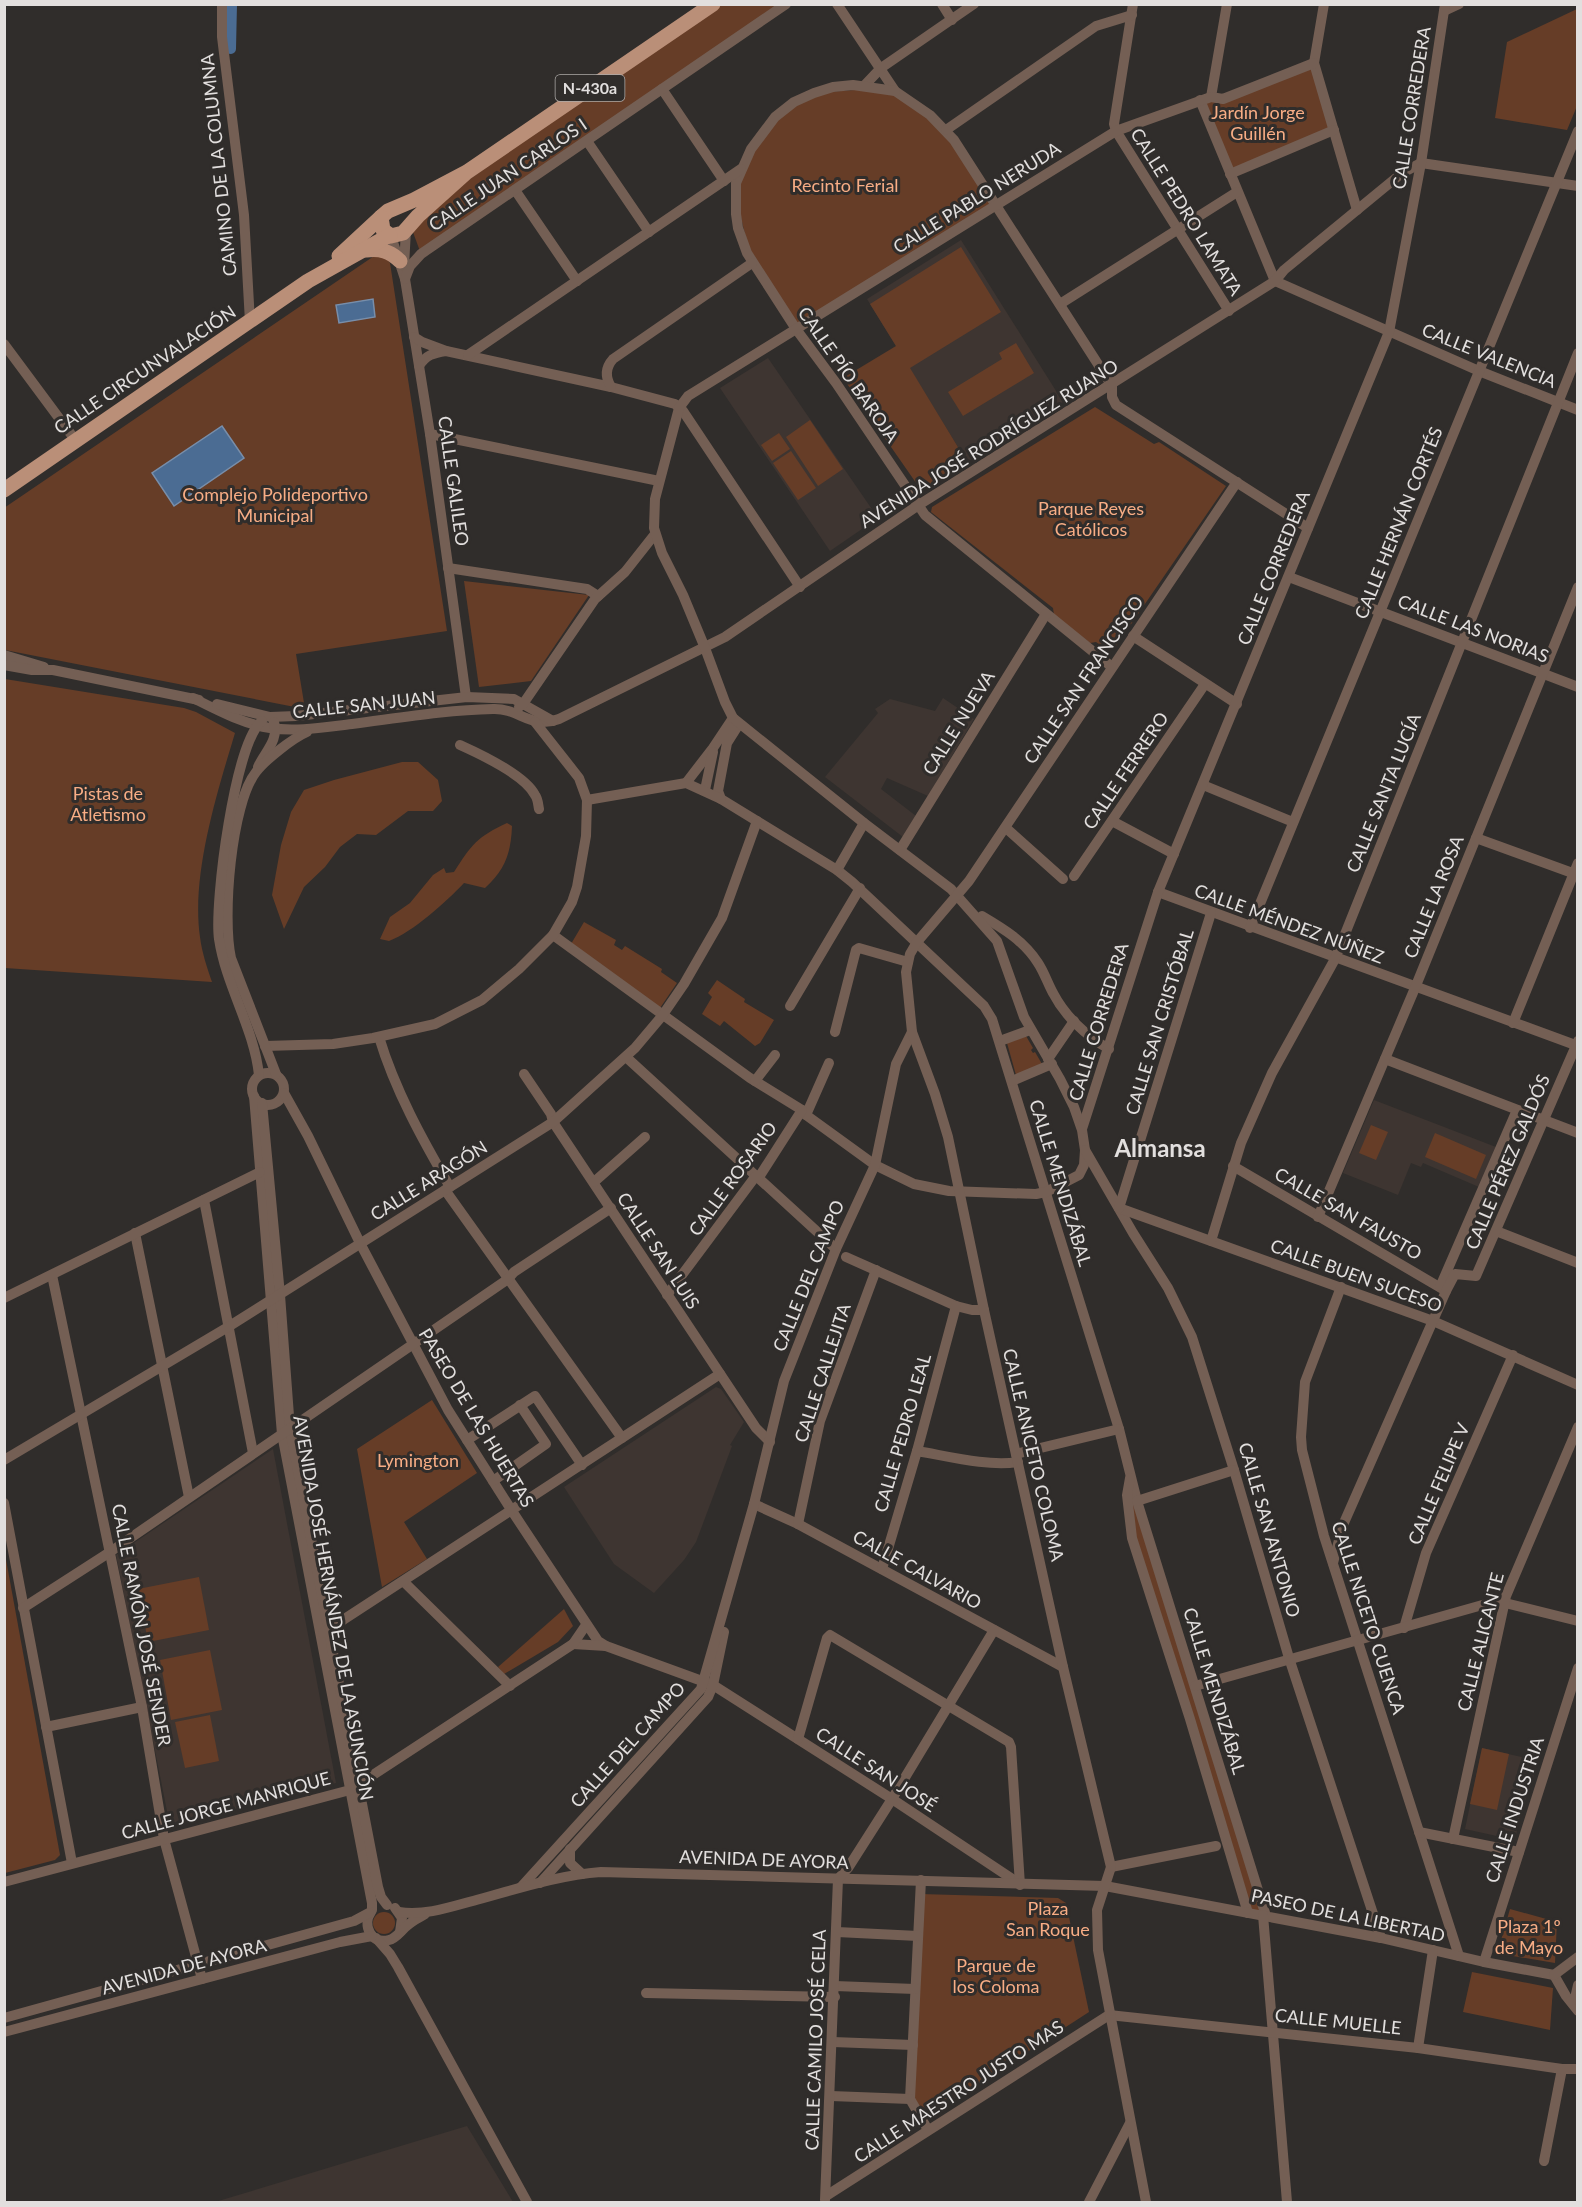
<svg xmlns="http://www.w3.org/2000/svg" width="1582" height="2207" viewBox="0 0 1582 2207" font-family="Lato,sans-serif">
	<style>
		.built { fill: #3e3531 }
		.green { fill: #663d27 }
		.water { fill: #4b6c93; stroke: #788eaa; stroke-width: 1.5 }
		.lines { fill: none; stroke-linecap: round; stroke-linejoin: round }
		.canal { stroke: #4b6c93; stroke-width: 10 }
		.street { stroke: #745f54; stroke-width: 10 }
		.primary { stroke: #ba8f78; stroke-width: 15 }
		.labels { text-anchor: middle; stroke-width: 6; stroke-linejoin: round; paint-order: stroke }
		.shield { fill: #302d2b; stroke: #adaaa8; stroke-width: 1.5 }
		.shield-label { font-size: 16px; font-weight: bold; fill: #e2dfde }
		.street-label { font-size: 18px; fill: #e2dfde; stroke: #302d2b }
		.park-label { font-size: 18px; fill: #f8ad85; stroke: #302d2b }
		.district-label { font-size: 24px; font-weight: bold; fill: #e2dfde; stroke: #302d2b }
	</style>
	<rect width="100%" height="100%" fill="#302d2b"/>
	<g class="built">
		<path d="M961,240L1063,402L967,462L867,299Z"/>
		<path d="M768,358L878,518L830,551L720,388Z"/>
		<path d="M943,698L974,719L928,796L887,778L881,789L916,816L903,837L825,777L878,713L875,709L890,699L935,711Z"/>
		<path d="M1374,1100L1496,1147L1479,1187L1423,1163L1421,1167L1411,1163L1398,1195L1343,1173Z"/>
		<path d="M716,1387L721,1389L744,1422L730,1445L732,1446L696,1542L684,1560L654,1593L614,1564L564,1487Z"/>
		<path d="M273,1449L336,1783L170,1826L116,1555Z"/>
		<path d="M1482,1748L1539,1761L1520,1816L1515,1840L1465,1829Z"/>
		<path d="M467,2126L513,2202H215Z"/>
	</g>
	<g class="green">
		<path d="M713,5H786L421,254L410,224L418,216Z"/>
		<path d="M1577,9V106L1567,130L1495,118L1507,42Z"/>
		<path d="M1314,63L1334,130L1230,174L1200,101L1223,99Z"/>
		<path d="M882,88L939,123L997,206L796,329L752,263L735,193L765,128L814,93Z"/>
		<path d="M961,247L1001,312L910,368L967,462L921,490L843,378L896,346L870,304Z"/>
		<path d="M377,254L385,256L390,263L447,631L296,654L305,709L5,650L4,508Z"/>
		<path d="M1016,343L1034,373L963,416L948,392L1002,359L999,353Z"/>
		<path d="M1095,407L1154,444L1159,442L1226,486L1114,649L1108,651L1096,642L1090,643L1054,615L1053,608L931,512L932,507Z"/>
		<path d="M810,420L843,469L818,486L786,437Z"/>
		<path d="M779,433L790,449L772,461L761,445Z"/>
		<path d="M791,451L816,488L798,500L773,463Z"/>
		<path d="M464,581L589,595L531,681L479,687Z"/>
		<path d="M5,679L184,708L196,712L235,733C217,793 191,875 200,937C202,953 207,967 212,982L5,968Z"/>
		<path d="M402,762H418L438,780L442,801L433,811H408L376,835L357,834L340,847L325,867L304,887L284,929L272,895L281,845L291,812L304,790L334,780Z"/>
		<path d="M507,823L512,826C511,853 505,870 485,888L464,883C446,902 413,932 389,941L380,939L390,917L410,903L433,875L444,868L446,873L454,872C472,844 477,837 507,823Z"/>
		<path d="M584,922L616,940L614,945L622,950L625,946L662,969L661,972L677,983L660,1008L571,944Z"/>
		<path d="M717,980L745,999L744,1002L774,1020L760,1043L755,1046L724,1021L720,1026L702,1014L712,997L708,993Z"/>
		<path d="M1026,1036L1033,1048L1031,1050L1033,1053L1035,1052L1042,1064L1016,1075L1007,1043Z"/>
		<path d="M1371,1125L1388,1132L1376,1160L1359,1153Z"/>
		<path d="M1435,1133L1486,1155L1476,1179L1425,1157Z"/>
		<path d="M432,1400L477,1473L404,1522L427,1559L382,1587L357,1449Z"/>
		<path d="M1137,1501L1266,1916L1248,1913L1128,1512Z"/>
		<path d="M5,1554L60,1855L55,1860L5,1873Z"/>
		<path d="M199,1577L209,1630L148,1642L138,1589Z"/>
		<path d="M564,1609L573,1626L558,1642L504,1674L498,1667Z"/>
		<path d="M210,1650L222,1710L171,1720L160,1660Z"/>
		<path d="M210,1715L219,1761L185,1768L175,1722Z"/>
		<path d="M1482,1748L1509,1754L1497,1810L1470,1804Z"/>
		<path d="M920,1894L1058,1898L1066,1903L1089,2012L922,2120L910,2099Z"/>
		<path d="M1510,1909L1557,1922L1555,1963L1501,1954L1499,1947Z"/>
		<circle cx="384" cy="1923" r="11"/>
		<path d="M1472,1972L1553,1988L1550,2030L1463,2012Z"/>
	</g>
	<g class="water">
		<path d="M373,299L375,317L339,323L336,305Z"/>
		<path d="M222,426L244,458L174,506L152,473Z"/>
	</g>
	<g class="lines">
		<path class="canal" d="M231,49L232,4"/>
		<g class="street">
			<path d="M222,4V37L244,215L250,322"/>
			<path d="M837,4L895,91L930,115L954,140L1112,386"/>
			<path d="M942,4L952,20"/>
			<path d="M1133,4L1114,124L1116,131L1229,311"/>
			<path d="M1324,4L1314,63L1357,210"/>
			<path d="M1444,11L1459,4"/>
			<path d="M864,86L881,68L974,4"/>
			<path d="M662,89L724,181"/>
			<path d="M895,91L853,85L833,87L814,93L794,102L775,117L751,149L736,183V214L738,228L747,253L796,329L836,383L925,515L1112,667"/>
			<path d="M1211,97L1227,4"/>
			<path d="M1200,100L1275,281L1479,371L1578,410"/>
			<path d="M946,130L1096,26L1132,15"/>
			<path d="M587,141L649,232"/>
			<path d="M1421,163L1578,186"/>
			<path d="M1230,174L1334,130"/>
			<path d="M515,190L577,281"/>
			<path d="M391,236L405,279L430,434L466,697"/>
			<path d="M404,266L406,230"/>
			<path d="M405,279L410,266L421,254L786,4"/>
			<path d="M1060,304L1237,192"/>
			<path d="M414,337L422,342L446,351L611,387L675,404L683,411L800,587"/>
			<path d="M4,344L76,441"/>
			<path d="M468,355L741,169"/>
			<path d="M419,366C426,355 433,353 446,351"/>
			<path d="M1112,386V397L1116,405L1308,528"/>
			<path d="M611,387C605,377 605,368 613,359L752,263"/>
			<path d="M430,434L659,481"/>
			<path d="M448,568L587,589L598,596"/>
			<path d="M1289,577L1578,687"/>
			<path d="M1133,636L1237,704"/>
			<path d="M4,655L44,667"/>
			<path d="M4,665L32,670H53L199,700"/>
			<path d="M193,698C217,710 243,724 270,728C297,732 325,727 352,724C399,718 446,710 493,709C520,708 530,730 559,719L725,637L917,506L1275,281L1284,270L1402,173L1421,163"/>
			<path d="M217,704L270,717L296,716L467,697L514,699L553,721"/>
			<path d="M519,707L523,704L595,599L625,572L655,534"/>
			<path d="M739,724L727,743L718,791L721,799L837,870L852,882L984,1006L992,1019L1119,1429L1137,1501L1266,1916"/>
			<path d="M460,745C480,754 525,775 535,795C538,799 538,804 539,809"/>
			<path d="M258,767C265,751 279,741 274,722"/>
			<path d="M686,783L713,748L733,718"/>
			<path d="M1203,785L1293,822"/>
			<path d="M705,790L713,752"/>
			<path d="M587,800L686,783L721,799"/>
			<path d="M1112,821L1174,854"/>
			<path d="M1006,828L1063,879"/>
			<path d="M1476,838L1578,875"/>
			<path d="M900,850L1046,614"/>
			<path d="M837,870L864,823"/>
			<path d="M1074,876L1205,684"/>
			<path d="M1158,892L1578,1046"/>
			<path d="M982,916C1004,929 1024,941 1038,963C1044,972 1048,984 1053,993C1065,1016 1086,1036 1109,1049"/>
			<path d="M1250,928L1578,131"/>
			<path d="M553,935L750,1078L802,1110L806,1115L875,1165L914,1184L949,1191L1036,1194L1046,1192L1079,1175L1084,1165L1085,1150L1082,1130L1074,1107L1060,1079L1024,1017L997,941L951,889L864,823L733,718L725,702L705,648L683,595L662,553L654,528L655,499L679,408L688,396L1116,131L1211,97L1223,99L1314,63"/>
			<path d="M790,1006L860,888"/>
			<path d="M1513,1023L1578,863"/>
			<path d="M835,1032L856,950L859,948L908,962"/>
			<path d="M379,1037C395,1090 422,1139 450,1187"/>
			<path d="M1000,1041L1030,1030"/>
			<path d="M265,1046L333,1044L373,1038L435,1024L482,1000L519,969L553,935L572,902L577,887L586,836L587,800L579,778L535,722"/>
			<path d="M626,1057L836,1249"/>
			<path d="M1048,1059L1074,1021"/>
			<path d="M1385,1059L1578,1133"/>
			<circle cx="268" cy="1089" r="16"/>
			<path d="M276,1074L231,958C222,918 231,804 256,772C265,760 293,738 307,732"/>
			<path d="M524,1074L551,1114L553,1122L756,1428L770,1442"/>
			<path d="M259,1075C254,1028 226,986 219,939C214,903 235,741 262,721"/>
			<path d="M755,1081L775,1055"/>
			<path d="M1012,1081L1052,1064"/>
			<path d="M284,1093L308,1136L360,1243L448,1410L512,1511L598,1641L606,1646L713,1685L892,1799L1020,1884"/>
			<path d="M254,1096L282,1434L372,1903V1910"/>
			<path d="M262,1103L280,1295L290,1429L378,1887L381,1897L387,1905"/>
			<path d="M806,1115L829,1063"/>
			<path d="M1082,1129L1158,892L1389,332L1421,163L1445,4"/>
			<path d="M1085,1150L1133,1233L1168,1288L1192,1337L1234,1470L1289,1658L1381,1938"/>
			<path d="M1233,1166L1446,1291"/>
			<path d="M594,1182L645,1137"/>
			<path d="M445,1190L622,1438"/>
			<path d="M204,1200L253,1453"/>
			<path d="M1119,1208L1433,1321L1578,1385"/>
			<path d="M1119,1208L1211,913"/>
			<path d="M1318,1217L1415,988L1578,587"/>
			<path d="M1496,1231L1578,1263"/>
			<path d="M135,1233L189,1497"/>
			<path d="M1211,1241L1241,1143L1272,1073L1335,959L1578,353"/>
			<path d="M846,1257L956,1306L972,1310H984"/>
			<path d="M52,1275L142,1707L164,1839L202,1979"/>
			<path d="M1341,1287L1305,1382L1301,1437L1302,1450L1324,1536L1459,1956"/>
			<path d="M1440,1287L1517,1110"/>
			<path d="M667,1295L755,1177L761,1174L802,1110"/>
			<path d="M4,1298L260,1172"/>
			<path d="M467,1440L535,1396L582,1465"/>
			<path d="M917,1451C947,1456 988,1467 1018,1462"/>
			<path d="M1016,1454L1119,1429"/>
			<path d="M4,1460L228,1327L553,1122L635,1048L662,1016L684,984L722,918L757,821"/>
			<path d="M1130,1478L1127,1495L1132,1538L1190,1719L1248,1913"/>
			<path d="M493,1481L546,1444L520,1405"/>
			<path d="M1137,1501L1234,1470"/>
			<path d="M4,1503L72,1863"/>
			<path d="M754,1504L798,1524L1063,1667"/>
			<path d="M798,1524L820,1421L876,1270"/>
			<path d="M1333,1563L1343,1525L1446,1291L1455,1274L1476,1276L1578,1041"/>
			<path d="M882,1569L917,1451L956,1306"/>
			<path d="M404,1582L510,1686"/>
			<path d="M23,1608L110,1552L508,1279L514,1272L611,1208"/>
			<path d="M1404,1628L1426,1553L1513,1355"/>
			<path d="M323,1633L720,1374"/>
			<path d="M573,1644L606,1646"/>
			<path d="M1195,1686L1493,1602H1501L1578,1621"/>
			<path d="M46,1727L142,1707"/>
			<path d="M798,1739L827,1638L830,1635L1009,1742L1011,1747L1020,1885"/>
			<path d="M1419,1832L1519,1852"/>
			<path d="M1453,1839L1506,1596L1578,1427"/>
			<path d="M570,1849V1863L582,1874"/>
			<path d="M1111,1867L1216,1846"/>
			<path d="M921,1880L910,2099L928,2130"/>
			<path d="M4,1882L350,1790L573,1644L586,1625"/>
			<path d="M540,1883L708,1697L713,1685L724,1632"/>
			<path d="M521,1887L701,1689L754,1504L784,1381L836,1249L875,1165L896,1064L912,1032"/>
			<path d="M395,1908L402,1918L400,1932"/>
			<path d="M371,1912C362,1925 371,1945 389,1940C397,1938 401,1930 408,1925C413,1920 419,1918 425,1914"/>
			<path d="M399,1912C427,1916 453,1906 480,1899C520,1888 560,1875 601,1872L1105,1886L1381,1938L1484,1962L1554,1975"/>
			<path d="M1263,1915L1287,2202"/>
			<path d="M837,1932L918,1936"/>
			<path d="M376,1938L390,1954L398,1967L527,2202"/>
			<path d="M1484,1962L1578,1668"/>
			<path d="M1554,1975L1566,1996L1578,2011"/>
			<path d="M1554,1975L1578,1957"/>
			<path d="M835,1986L915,1989"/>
			<path d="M646,1993L835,1997"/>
			<path d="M1571,2001L1575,1998L1578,1985"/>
			<path d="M4,2018L354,1921L369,1913"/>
			<path d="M4,2032L340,1942L372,1936"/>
			<path d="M833,2042L913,2045"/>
			<path d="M1418,2048L1433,1950"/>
			<path d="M831,2096L910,2099"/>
			<path d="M1544,2161L1562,2069"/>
			<path d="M826,2196L1109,2015L1418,2048L1562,2069H1578"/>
			<path d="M825,2200L838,1879L848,1868L892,1799L994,1630"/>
			<path d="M1089,2202L1130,2123"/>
			<path d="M1146,2202L1098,1950L1097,1910L1111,1867L1063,1667L984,1310L948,1137L935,1094L912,1032L906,972L910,954L917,942L969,881L1237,482"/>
		</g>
		<g class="primary">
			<path d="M467,172L418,216L403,233L391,236L383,230L381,217L388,211L414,200L467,172L713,4"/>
			<path d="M366,250C380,248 390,251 400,261"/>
			<path d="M339,256L381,217"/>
			<path d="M4,490L308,281L390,235"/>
		</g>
	</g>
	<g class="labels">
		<rect class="shield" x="555.5" y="75" width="69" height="26" rx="4.5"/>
		<g class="shield-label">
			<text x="590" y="94">N-430a</text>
		</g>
		<g class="street-label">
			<text transform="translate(1412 108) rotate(-81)" y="6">CALLE CORREDERA</text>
			<text transform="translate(219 165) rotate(-96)" y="6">CAMINO DE LA COLUMNA</text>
			<text transform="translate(508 175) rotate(-34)" y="6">CALLE JUAN CARLOS I</text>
			<text transform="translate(977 198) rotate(-32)" y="6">CALLE PABLO NERUDA</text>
			<text transform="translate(1186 212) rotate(58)" y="6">CALLE PEDRO LAMATA</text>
			<text transform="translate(1489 356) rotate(22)" y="6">CALLE VALENCIA</text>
			<text transform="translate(145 370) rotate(-34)" y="6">CALLE CIRCUNVALACIÓN</text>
			<text transform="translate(848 375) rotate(55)" y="6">CALLE PÍO BAROJA</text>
			<text transform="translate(989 444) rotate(-32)" y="6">AVENIDA JOSÉ RODRÍGUEZ RUANO</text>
			<text transform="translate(453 481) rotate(82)" y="6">CALLE GALILEO</text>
			<text transform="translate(1399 523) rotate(-68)" y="6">CALLE HERNÁN CORTÉS</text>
			<text transform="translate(1274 568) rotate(-68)" y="6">CALLE CORREDERA</text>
			<text transform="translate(1473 629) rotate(21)" y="6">CALLE LAS NORIAS</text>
			<text transform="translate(1084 680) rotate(-56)" y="6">CALLE SAN FRANCISCO</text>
			<text transform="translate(364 705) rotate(-6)" y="6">CALLE SAN JUAN</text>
			<text transform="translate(959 723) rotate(-58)" y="6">CALLE NUEVA</text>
			<text transform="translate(1126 771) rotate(-56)" y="6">CALLE FERRERO</text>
			<text transform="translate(1384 793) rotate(-68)" y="6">CALLE SANTA LUCÍA</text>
			<text transform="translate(1434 897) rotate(-68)" y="6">CALLE LA ROSA</text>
			<text transform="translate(1289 924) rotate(20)" y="6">CALLE MÉNDEZ NÚÑEZ</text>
			<text transform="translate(1099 1022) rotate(-73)" y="6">CALLE CORREDERA</text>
			<text transform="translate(1160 1022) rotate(-73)" y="6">CALLE SAN CRISTÓBAL</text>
			<text transform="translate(1508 1162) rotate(-67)" y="6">CALLE PÉREZ GALDÓS</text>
			<text transform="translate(733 1179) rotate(-54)" y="6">CALLE ROSARIO</text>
			<text transform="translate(429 1181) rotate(-32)" y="6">CALLE ARAGÓN</text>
			<text transform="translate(1060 1183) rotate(73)" y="6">CALLE MENDIZÁBAL</text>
			<text transform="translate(1348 1214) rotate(30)" y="6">CALLE SAN FAUSTO</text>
			<text transform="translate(658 1251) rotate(57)" y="6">CALLE SAN LUIS</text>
			<text transform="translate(809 1276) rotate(-68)" y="6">CALLE DEL CAMPO</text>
			<text transform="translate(1356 1276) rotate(20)" y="6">CALLE BUEN SUCESO</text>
			<text transform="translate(823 1373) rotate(-72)" y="6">CALLE CALLEJITA</text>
			<text transform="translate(476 1418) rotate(59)" y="6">PASEO DE LAS HUERTAS</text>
			<text transform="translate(903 1433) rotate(-74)" y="6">CALLE PEDRO LEAL</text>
			<text transform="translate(1033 1455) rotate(77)" y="6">CALLE ANICETO COLOMA</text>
			<text transform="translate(1439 1484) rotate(-67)" y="6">CALLE FELIPE V</text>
			<text transform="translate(1269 1530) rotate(74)" y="6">CALLE SAN ANTONIO</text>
			<text transform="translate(917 1570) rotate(29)" y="6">CALLE CALVARIO</text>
			<text transform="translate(333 1608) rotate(80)" y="6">AVENIDA JOSÉ HERNÁNDEZ DE LA ASUNCIÓN</text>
			<text transform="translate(1368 1618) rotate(72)" y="6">CALLE NICETO CUENCA</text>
			<text transform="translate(141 1625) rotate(79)" y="6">CALLE RAMÓN JOSÉ SENDER</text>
			<text transform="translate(1481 1642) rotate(-76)" y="6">CALLE ALICANTE</text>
			<text transform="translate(1214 1691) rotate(73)" y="6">CALLE MENDIZÁBAL</text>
			<text transform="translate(628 1745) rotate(-48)" y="6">CALLE DEL CAMPO</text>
			<text transform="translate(876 1770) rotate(33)" y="6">CALLE SAN JOSÉ</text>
			<text transform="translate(226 1806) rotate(-15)" y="6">CALLE JORGE MANRIQUE</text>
			<text transform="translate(1515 1810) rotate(-72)" y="6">CALLE INDUSTRIA</text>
			<text transform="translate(764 1860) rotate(2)" y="6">AVENIDA DE AYORA</text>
			<text transform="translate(1348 1916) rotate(12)" y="6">PASEO DE LA LIBERTAD</text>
			<text transform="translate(184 1967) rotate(-15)" y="6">AVENIDA DE AYORA</text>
			<text transform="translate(1338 2022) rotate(6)" y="6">CALLE MUELLE</text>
			<text transform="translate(816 2040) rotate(-88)" y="6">CALLE CAMILO JOSÉ CELA</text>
			<text transform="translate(959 2092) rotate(-33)" y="6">CALLE MAESTRO JUSTO MAS</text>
		</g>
		<g class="park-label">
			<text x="1258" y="119">Jardín Jorge<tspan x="1258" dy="21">Guillén</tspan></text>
			<text x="845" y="192">Recinto Ferial</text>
			<text x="275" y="501">Complejo Polideportivo<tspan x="275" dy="21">Municipal</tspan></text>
			<text x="1091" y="515">Parque Reyes<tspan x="1091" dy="21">Católicos</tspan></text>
			<text x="108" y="800">Pistas de<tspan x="108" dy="21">Atletismo</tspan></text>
			<text x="418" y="1467">Lymington</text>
			<text x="1048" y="1915">Plaza<tspan x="1048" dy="21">San Roque</tspan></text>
			<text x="1529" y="1933">Plaza 1º<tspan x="1529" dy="21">de Mayo</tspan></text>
			<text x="996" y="1972">Parque de<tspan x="996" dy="21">los Coloma</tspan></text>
		</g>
		<g class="district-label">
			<text x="1160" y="1157">Almansa</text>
		</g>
	</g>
	<rect width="1582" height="2207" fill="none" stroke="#e2dfde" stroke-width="12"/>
</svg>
